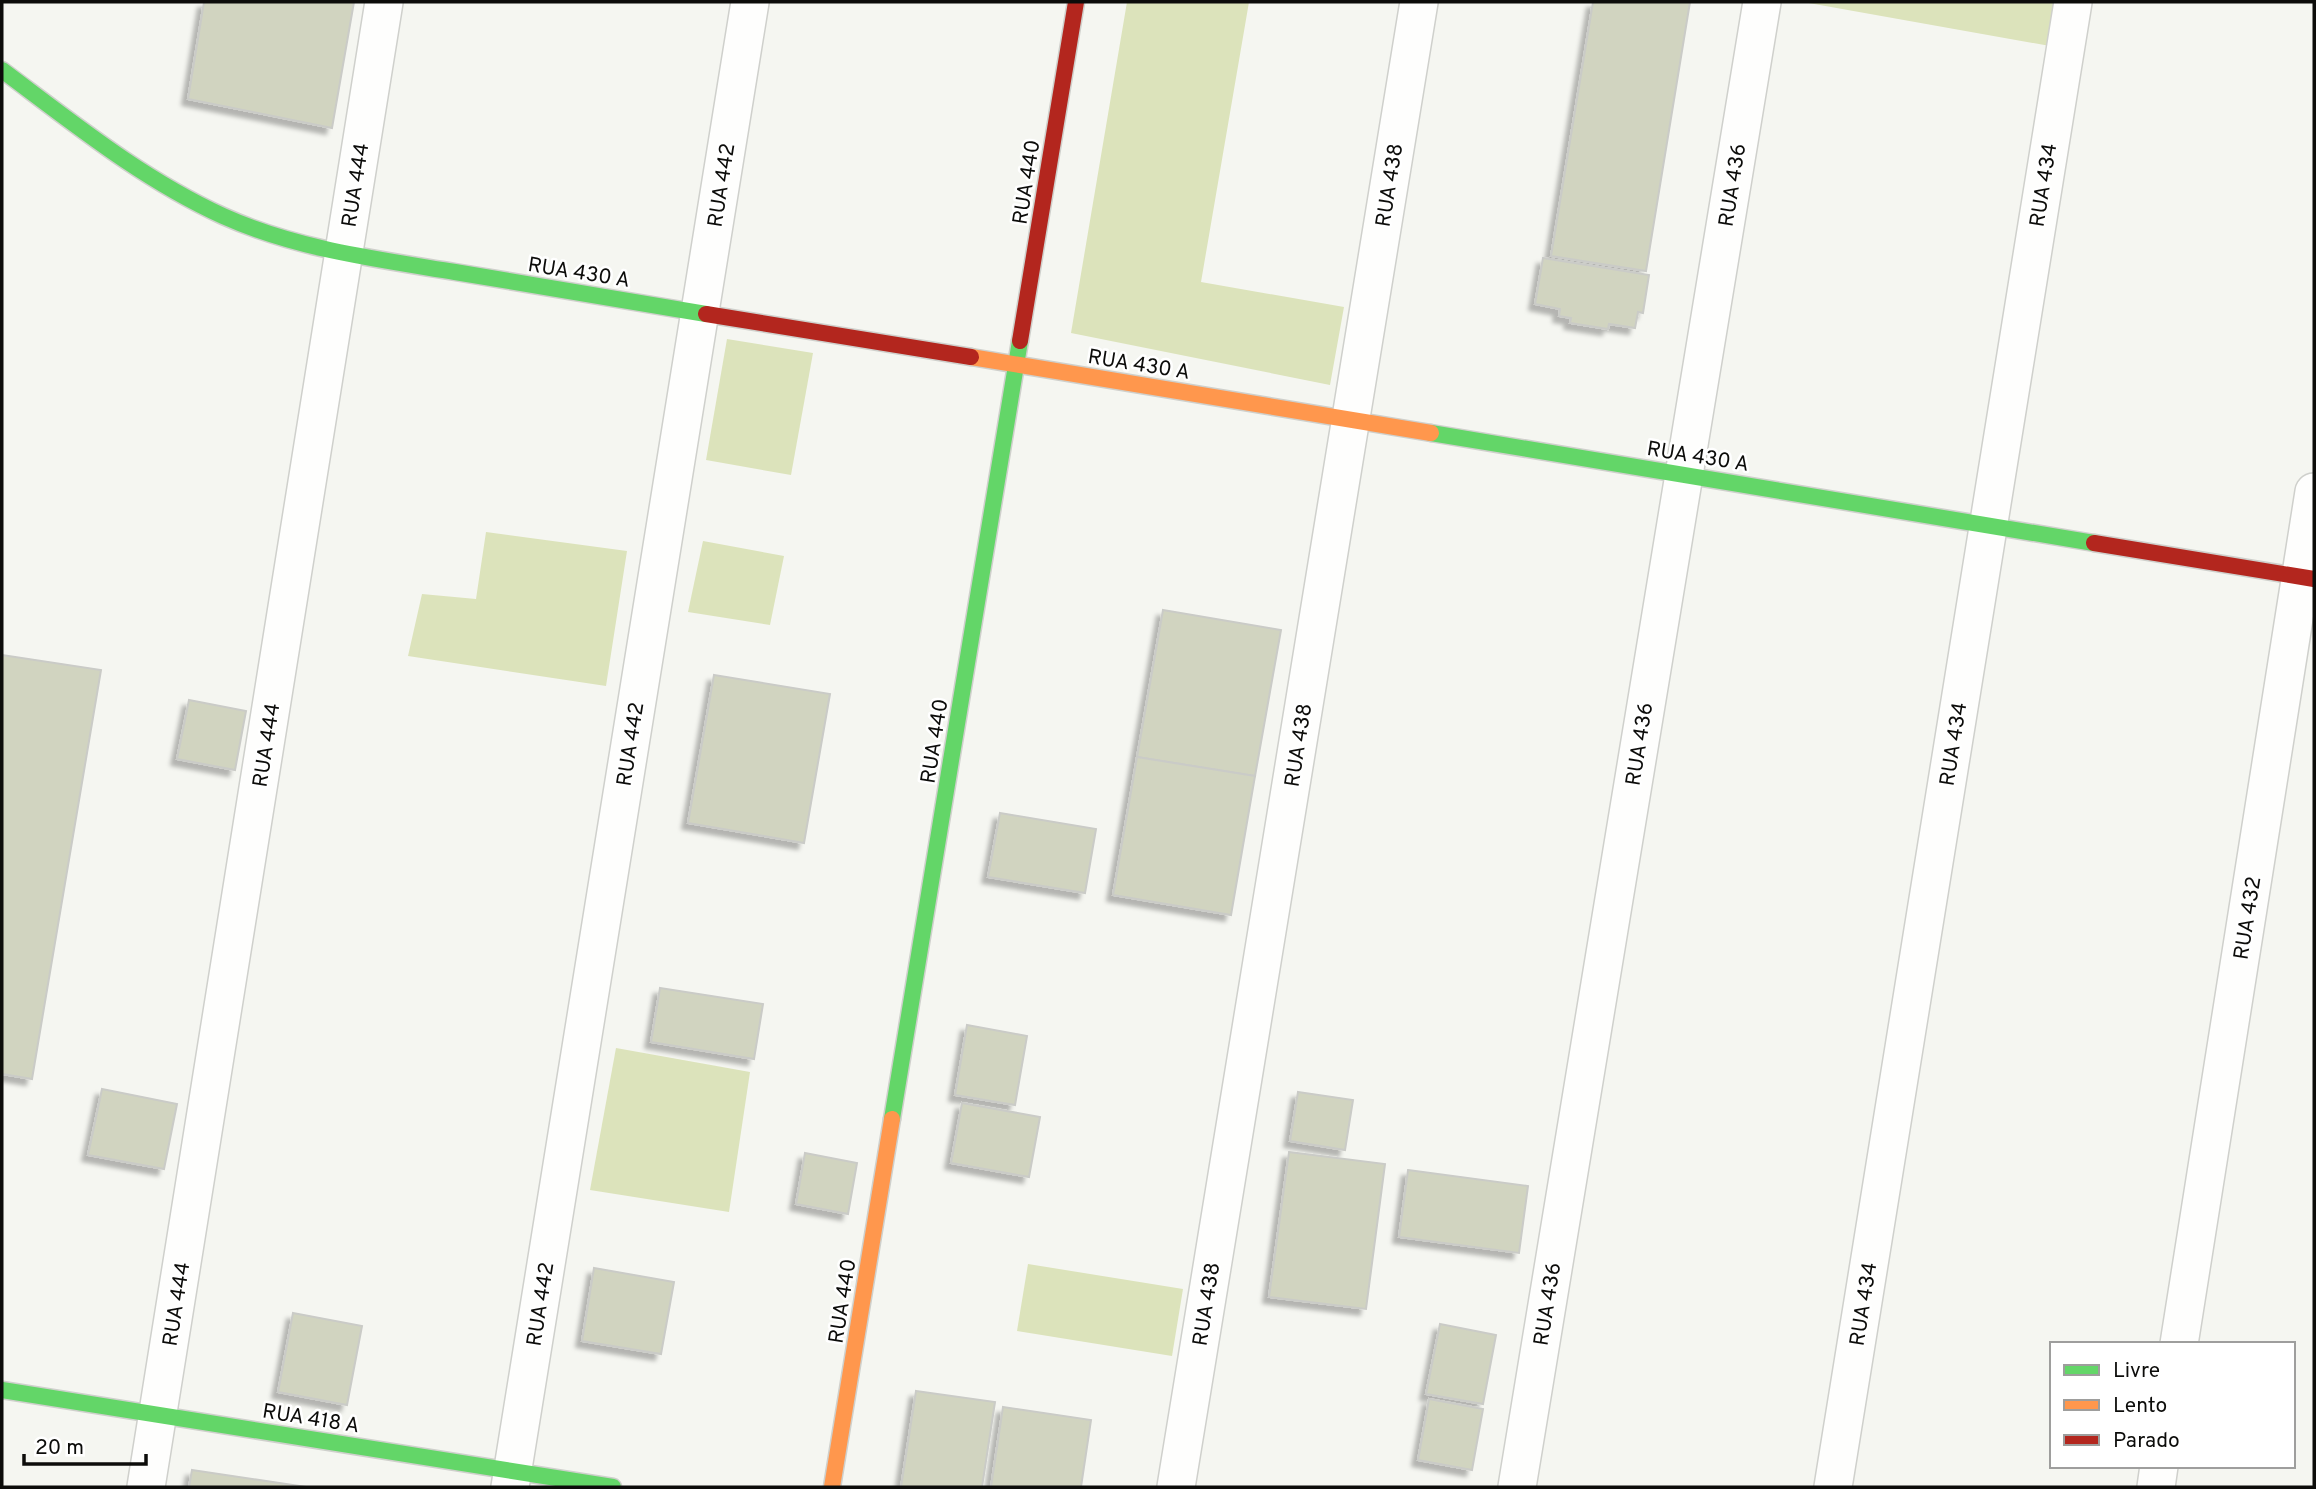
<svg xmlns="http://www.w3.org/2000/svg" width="2316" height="1489" viewBox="0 0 2316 1489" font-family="Overpass,sans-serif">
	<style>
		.green { fill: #dce3bb }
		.building { fill: #d1d4c0; stroke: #cacbc7; stroke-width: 2; filter: url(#shadow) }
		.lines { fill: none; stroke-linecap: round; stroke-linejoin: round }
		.street-casing { stroke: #cfd0cc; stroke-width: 40 }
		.fast-casing { stroke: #cfd0cc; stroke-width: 19 }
		.slow-casing { stroke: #cfd0cc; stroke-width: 19 }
		.jam-casing { stroke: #cfd0cc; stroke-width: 19 }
		.street { stroke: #fefefd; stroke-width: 37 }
		.fast { stroke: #63d668; stroke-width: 16 }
		.slow { stroke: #ff974d; stroke-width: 16 }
		.jam { stroke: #b3261e; stroke-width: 16 }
		.labels { text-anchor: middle; stroke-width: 5; stroke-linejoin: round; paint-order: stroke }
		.street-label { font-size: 21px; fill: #0c0c0a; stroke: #fff }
	</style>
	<defs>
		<filter id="shadow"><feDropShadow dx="-6" dy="6" stdDeviation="2" flood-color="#0004"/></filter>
	</defs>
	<rect width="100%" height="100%" fill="#f5f6f1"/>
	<g class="green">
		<path d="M1127,2H1249L1201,282L1344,307L1330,385L1071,333Z"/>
		<path d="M1803,2H2056L2050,46Z"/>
		<path d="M727,339L813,353L791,475L706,460Z"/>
		<path d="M486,532L627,551L606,686L408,656L422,594L476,599Z"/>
		<path d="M703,541L784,556L770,625L688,612Z"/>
		<path d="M616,1048L750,1072L729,1212L590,1190Z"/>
		<path d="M1028,1264L1183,1289L1172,1356L1017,1331Z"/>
	</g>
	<g class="building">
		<path d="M204,2H354L332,128L188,99Z"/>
		<path d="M1593,2H1690L1646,271L1551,256Z"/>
		<path d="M1543,258L1649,275L1643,313L1638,312L1635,328L1609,324L1608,329L1570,323L1571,318L1559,316L1560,309L1535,304Z"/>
		<path d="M1163,610L1281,630L1255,776L1137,757Z"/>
		<path d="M2,655L101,670L32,1079L2,1074Z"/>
		<path d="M714,675L830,694L804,843L688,823Z"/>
		<path d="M189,700L246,711L235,770L177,759Z"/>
		<path d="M1137,757L1255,776L1231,915L1113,895Z"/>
		<path d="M1000,813L1096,829L1085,893L988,877Z"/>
		<path d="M660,988L763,1004L754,1059L651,1042Z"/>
		<path d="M967,1025L1027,1036L1015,1105L955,1095Z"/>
		<path d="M102,1089L177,1104L164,1169L88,1155Z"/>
		<path d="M1298,1092L1353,1100L1345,1150L1290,1141Z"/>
		<path d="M962,1103L1040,1117L1029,1177L951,1163Z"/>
		<path d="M1289,1152L1385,1164L1366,1309L1269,1297Z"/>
		<path d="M805,1153L857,1163L848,1214L796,1204Z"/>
		<path d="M1408,1170L1528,1186L1519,1253L1399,1237Z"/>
		<path d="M594,1268L674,1282L661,1354L582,1341Z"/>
		<path d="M293,1313L362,1326L347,1405L278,1392Z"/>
		<path d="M1440,1324L1496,1335L1483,1404L1426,1394Z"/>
		<path d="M916,1391L995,1402L982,1487H901Z"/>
		<path d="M1429,1399L1483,1409L1472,1470L1418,1460Z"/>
		<path d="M1003,1407L1091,1420L1081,1487H991Z"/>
		<path d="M192,1470L306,1487H189Z"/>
	</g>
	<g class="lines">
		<g class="street-casing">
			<g id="street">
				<path d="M2179,1344L2314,492"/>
				<path d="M146,1487L384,2"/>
				<path d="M510,1487L750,2"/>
				<path d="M1176,1487L1419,2"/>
				<path d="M1517,1487L1762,2"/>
				<path d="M1833,1487L2073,2"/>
				<path d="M2156,1487L2159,1466"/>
			</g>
		</g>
		<g class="fast-casing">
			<g id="fast">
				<path d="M2,70C73,123 142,179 223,216C296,249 376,259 455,272C538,286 622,300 706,314"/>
				<path d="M1431,433L2094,543"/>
				<path d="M892,1119L1020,341"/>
				<path d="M2,1390L613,1487"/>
			</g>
		</g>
		<g class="slow-casing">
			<g id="slow">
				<path d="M971,357L1431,433"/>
				<path d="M832,1487L892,1119"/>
			</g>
		</g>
		<g class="jam-casing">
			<g id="jam">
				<path d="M706,314L971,357"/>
				<path d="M1020,341L1076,2"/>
				<path d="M2094,543L2314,579"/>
			</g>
		</g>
		<use href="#street" class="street"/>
		<use href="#fast" class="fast"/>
		<use href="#slow" class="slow"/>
		<use href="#jam" class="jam"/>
	</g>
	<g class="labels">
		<g class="street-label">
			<text transform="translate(1026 182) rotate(-81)" y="7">RUA 440</text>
			<text transform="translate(355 185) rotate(-81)" y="7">RUA 444</text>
			<text transform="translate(721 185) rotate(-81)" y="7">RUA 442</text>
			<text transform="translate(1389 185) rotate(-81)" y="7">RUA 438</text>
			<text transform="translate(1732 185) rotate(-81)" y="7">RUA 436</text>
			<text transform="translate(2043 185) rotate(-81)" y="7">RUA 434</text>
			<text transform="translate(579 272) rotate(9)" y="7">RUA 430 A</text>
			<text transform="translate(1139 364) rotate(9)" y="7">RUA 430 A</text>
			<text transform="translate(1698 456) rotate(9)" y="7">RUA 430 A</text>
			<text transform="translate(934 741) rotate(-81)" y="7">RUA 440</text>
			<text transform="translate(630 744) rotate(-81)" y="7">RUA 442</text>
			<text transform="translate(1639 744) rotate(-81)" y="7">RUA 436</text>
			<text transform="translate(1953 744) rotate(-81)" y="7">RUA 434</text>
			<text transform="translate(266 745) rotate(-81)" y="7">RUA 444</text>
			<text transform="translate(1298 745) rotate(-81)" y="7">RUA 438</text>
			<text transform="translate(2247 918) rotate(-81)" y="7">RUA 432</text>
			<text transform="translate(842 1301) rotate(-81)" y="7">RUA 440</text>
			<text transform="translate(176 1304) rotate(-81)" y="7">RUA 444</text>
			<text transform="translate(540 1304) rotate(-81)" y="7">RUA 442</text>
			<text transform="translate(1206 1304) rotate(-81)" y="7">RUA 438</text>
			<text transform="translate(1547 1304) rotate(-81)" y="7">RUA 436</text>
			<text transform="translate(1863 1304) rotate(-81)" y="7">RUA 434</text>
			<text transform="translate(311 1418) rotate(9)" y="7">RUA 418 A</text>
		</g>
	</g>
	<rect width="2316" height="1489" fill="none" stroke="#0c0c0a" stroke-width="7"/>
	<rect x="2050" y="1342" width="245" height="126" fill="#ffffff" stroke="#9e9e9d" stroke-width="2"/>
	<rect x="2064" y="1365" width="35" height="10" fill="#63d668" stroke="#9e9e9d" stroke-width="2"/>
	<text x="2113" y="1377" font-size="21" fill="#0c0c0a">Livre</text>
	<rect x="2064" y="1400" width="35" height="10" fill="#ff974d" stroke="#9e9e9d" stroke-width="2"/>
	<text x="2113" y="1412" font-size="21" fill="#0c0c0a">Lento</text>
	<rect x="2064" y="1435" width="35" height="10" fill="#b3261e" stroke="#9e9e9d" stroke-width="2"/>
	<text x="2113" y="1447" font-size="21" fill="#0c0c0a">Parado</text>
	<path d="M24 1454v10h122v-10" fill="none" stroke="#0c0c0a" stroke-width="3.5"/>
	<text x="35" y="1454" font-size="21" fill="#0c0c0a" stroke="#ffffff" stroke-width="5" paint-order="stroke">20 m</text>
</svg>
